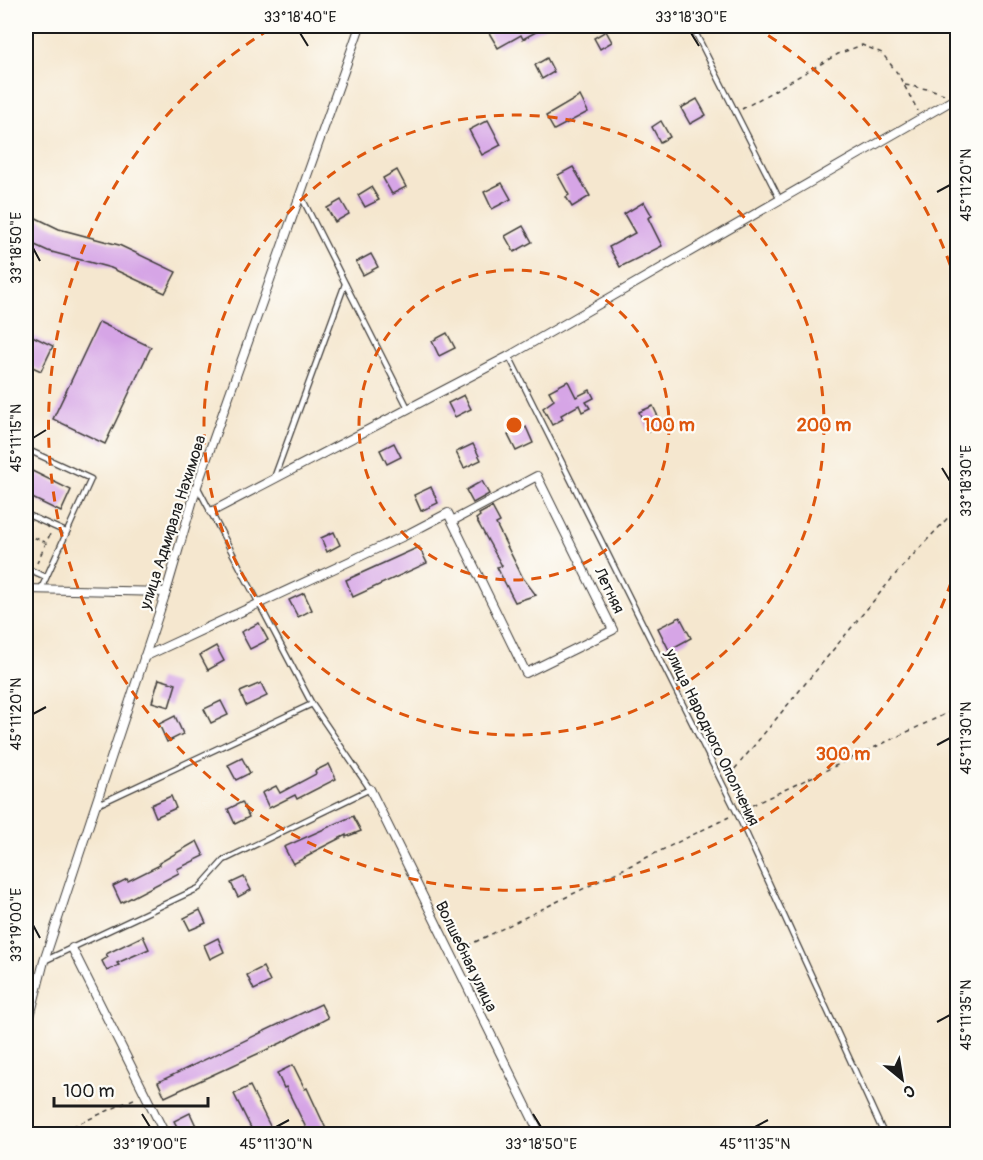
<svg xmlns="http://www.w3.org/2000/svg" width="983" height="1160" viewBox="0 0 983 1160" font-family="Pangolin,sans-serif">
	<style>
		.building { fill: #d6a5e6 }
		.lines { fill: none; stroke-linecap: round; stroke-linejoin: round }
		.lane-casing { stroke: #3d3a37; stroke-width: 7 }
		.street-casing { stroke: #3d3a37; stroke-width: 10 }
		.path { stroke: #3d3a37; stroke-width: 1.5; stroke-dasharray: 4.5 4.5; stroke-linecap: butt }
		.lane { stroke: #fff; stroke-width: 4.5 }
		.street { stroke: #fff; stroke-width: 8 }
		.ticks { fill: none; stroke: #1c1c1c; stroke-width: 2 }
		.ring { fill: none; stroke: #de560d; stroke-width: 3; stroke-dasharray: 10 8 }
		.labels { text-anchor: middle; stroke-width: 4.5; stroke-linejoin: round; paint-order: stroke }
		.street-label { font-size: 16px; fill: #1c1c1c; stroke: #fdfcf7 }
		.centre { fill: #de560d; stroke: #fdfcf7; stroke-width: 3 }
		.ring-label { font-size: 18px; text-anchor: middle; font-weight: bold; fill: #de560d; stroke: #fdfcf7; stroke-width: 4.5; stroke-linejoin: round; paint-order: stroke }
		.neatline { fill: none; stroke: #1c1c1c; stroke-width: 2 }
		.ticks-label { font-size: 15px; text-anchor: middle; fill: #1c1c1c }
	</style>
	<rect width="100%" height="100%" fill="#fdfcf7"/>
	<filter id="ink" filterUnits="userSpaceOnUse"><feTurbulence type="fractalNoise" baseFrequency=".0167" numOctaves="2"/><feDisplacementMap in="SourceGraphic" scale="12" xChannelSelector="R" yChannelSelector="G"/><feConvolveMatrix kernelMatrix="1 2 1 2 8 2 1 2 1" color-interpolation-filters="sRGB"/></filter>
	<filter id="wash" filterUnits="userSpaceOnUse"><feTurbulence type="fractalNoise" baseFrequency=".008" numOctaves="4" result="noise"/><feDisplacementMap in="SourceGraphic" scale="24" xChannelSelector="R" yChannelSelector="G"/><feGaussianBlur stdDeviation="1.35" result="paint"/><feColorMatrix in="noise" values="0 0 0 0 0 0 0 0 0 0 0 0 0 0 0 0 0 1.4 0 .05"/><feComposite in="paint" operator="in"/></filter>
	<g filter="url(#wash)">
		<rect width="100%" height="100%" fill="#f5e7cf"/>
		<g id="blocks">
			<g class="building">
				<path d="M485,26H547L523,39L521,35L498,48Z"/>
				<path d="M606,31L612,42L600,49L594,38Z"/>
				<path d="M547,58L554,72L542,79L535,65Z"/>
				<path d="M580,96L588,112L554,130L546,116Z"/>
				<path d="M697,99L706,115L690,124L681,108Z"/>
				<path d="M488,120L501,145L482,155L469,130Z"/>
				<path d="M661,121L670,137L660,142L652,127Z"/>
				<path d="M573,167L590,196L572,207L566,197L569,195L558,175Z"/>
				<path d="M397,170L406,187L392,194L383,178Z"/>
				<path d="M502,183L511,199L492,209L484,192Z"/>
				<path d="M371,187L379,200L365,207L358,195Z"/>
				<path d="M341,200L349,214L335,222L327,208Z"/>
				<path d="M644,202L652,216L648,218L662,246L620,267L609,247L635,233L624,214Z"/>
				<path d="M26,213L59,229L119,245L176,272L165,293L111,268L48,251L26,241Z"/>
				<path d="M523,226L532,242L514,252L505,236Z"/>
				<path d="M371,254L378,267L363,275L356,262Z"/>
				<path d="M99,322L151,347L105,444L53,419Z"/>
				<path d="M26,333L53,346L41,371L26,364Z"/>
				<path d="M447,333L455,348L439,356L432,341Z"/>
				<path d="M568,381L576,397L590,390L594,398L586,402L590,408L582,412L579,405L561,415L563,419L552,425L543,408L554,400L549,391Z"/>
				<path d="M464,395L471,409L455,417L448,403Z"/>
				<path d="M653,406L662,425L648,432L639,412Z"/>
				<path d="M526,427L533,443L516,451L508,435Z"/>
				<path d="M394,443L401,457L387,464L380,450Z"/>
				<path d="M473,444L481,460L464,468L456,452Z"/>
				<path d="M26,468L71,490L61,512L26,495Z"/>
				<path d="M482,481L489,494L473,503L466,490Z"/>
				<path d="M431,487L438,503L421,511L414,495Z"/>
				<path d="M492,507L500,522L496,524L523,578L536,595L515,602L504,581L497,567L502,566L476,519L480,516L479,514Z"/>
				<path d="M334,532L340,545L327,552L321,538Z"/>
				<path d="M419,547L427,563L353,597L346,580Z"/>
				<path d="M304,593L312,610L298,617L289,600Z"/>
				<path d="M680,617L691,638L669,650L658,628Z"/>
				<path d="M259,623L268,640L250,649L241,632Z"/>
				<path d="M216,646L224,661L208,670L200,655Z"/>
				<path d="M159,679L176,684L169,707L152,702Z"/>
				<path d="M261,683L267,696L246,706L240,692Z"/>
				<path d="M221,701L228,715L211,723L204,709Z"/>
				<path d="M175,716L183,734L167,742L159,724Z"/>
				<path d="M242,758L250,773L236,780L228,765Z"/>
				<path d="M329,764L336,779L297,799L295,795L269,808L262,793L276,786L280,793L316,774L315,771Z"/>
				<path d="M171,796L176,808L156,817L151,805Z"/>
				<path d="M242,802L249,817L235,824L228,809Z"/>
				<path d="M353,816L361,831L346,837V835L311,853L312,854L293,864L284,847Z"/>
				<path d="M197,841L204,856L177,869L179,873L121,903L113,886L127,879L128,881L160,865L159,863Z"/>
				<path d="M244,877L251,890L238,897L231,883Z"/>
				<path d="M200,910L206,923L190,930L184,918Z"/>
				<path d="M143,936L149,949L117,963L119,965L107,971L102,961L108,957L106,954Z"/>
				<path d="M218,938L224,952L210,959L204,945Z"/>
				<path d="M263,967L270,982L254,990L247,975Z"/>
				<path d="M321,1004L328,1018L281,1043L165,1097L158,1082Z"/>
				<path d="M293,1065L305,1089L307,1088L327,1131L319,1134H309L286,1087L284,1088L277,1073Z"/>
				<path d="M250,1086L271,1128L257,1134H254L234,1094Z"/>
				<path d="M190,1113L197,1128L181,1134L174,1121Z"/>
			</g>
		</g>
	</g>
	<g filter="url(#ink)">
		<use href="#blocks" fill-opacity="0" stroke="#3d3a37" stroke-width="1.5"/>
		<g class="lines">
			<g class="lane-casing">
				<g id="lane">
					<path d="M692,26L779,198"/>
					<path d="M301,196L408,408"/>
					<path d="M509,356L737,813L884,1134"/>
					<path d="M26,449L91,479L41,589"/>
					<path d="M274,478L345,284"/>
					<path d="M26,514L66,532"/>
					<path d="M26,568L46,577"/>
					<path d="M97,805L312,704"/>
					<path d="M44,961L199,888L224,860L370,789L312,704L197,486"/>
				</g>
			</g>
			<g class="street-casing">
				<g id="street">
					<path d="M211,512L509,356L958,97"/>
					<path d="M26,589L166,592"/>
					<path d="M144,657L404,536L448,513L526,673L613,630L537,476L452,521"/>
					<path d="M370,789L540,1134"/>
					<path d="M72,948L165,1134"/>
					<path d="M26,1032L44,961L166,592L197,486L360,26"/>
				</g>
			</g>
			<g class="path">
				<path d="M905,85L933,90L944,94"/>
				<path d="M742,109L838,54L862,45L882,53L898,74L918,111"/>
				<path d="M26,534L45,542"/>
				<path d="M37,563L51,532"/>
				<path d="M729,776L899,570L958,507"/>
				<path d="M744,809L958,708"/>
				<path d="M463,954L467,946L729,817"/>
				<path d="M56,1134L136,1098"/>
			</g>
			<use href="#lane" class="lane"/>
			<use href="#street" class="street"/>
		</g>
	</g>
	<path class="ticks" d="M300,33L308,46M691,33L699,46M937,192L950,185M33,248L40,261M33,438L46,430M942,468L950,481M33,714L46,707M937,745L950,738M33,925L40,938M937,1022L950,1015M142,1114L150,1127M533,1114L541,1127M276,1127L289,1120M755,1127L768,1120"/>
	<g class="ring">
		<circle cx="514" cy="425" r="155"/>
		<circle cx="514" cy="425" r="310"/>
		<path d="M957 565A465 465 0 1 1 275 26M753 26A465 465 0 0 1 957 285"/>
	</g>
	<g class="labels">
		<g class="street-label">
			<text transform="translate(172 522) rotate(-72)" y="6">улица Адмирала Нахимова</text>
			<text transform="translate(610 590) rotate(64)" y="6">Летняя</text>
			<text transform="translate(713 737) rotate(64)" y="6">улица Народного Ополчения</text>
			<text transform="translate(467 956) rotate(64)" y="6">Волшебная улица</text>
		</g>
	</g>
	<circle cx="514" cy="425" r="9" class="centre"/>
	<g class="ring-label">
		<text x="669" y="431">100 m</text>
		<text x="824" y="431">200 m</text>
		<text x="843" y="760">300 m</text>
	</g>
	<rect width="983" height="1160" fill="none" stroke="#fdfcf7" stroke-width="66"/>
	<g transform="translate(902 1079) rotate(150)" stroke="#fdfcf7" stroke-width="4.5" paint-order="stroke">
	<path d="M0-4.5L10 22L0 15L-10 22Z" fill="#1c1c1c"/>
	<text y="-9" font-size="16" font-weight="bold" text-anchor="middle" fill="#1c1c1c">С</text>
	</g>
	<path d="M54 1097v9h154v-9" fill="none" stroke="#1c1c1c" stroke-width="3"/>
	<text x="63" y="1097" font-size="18" fill="#1c1c1c" stroke="#fdfcf7" stroke-width="4.5" paint-order="stroke">100 m</text>
	<rect x="33" y="33" width="917" height="1094" class="neatline"/>
	<g class="ticks-label">
		<text x="300" y="22">33°18'40"E</text>
		<text x="691" y="22">33°18'30"E</text>
		<text transform="translate(966 185) rotate(-90)" y="5">45°11'20"N</text>
		<text transform="translate(16 248) rotate(-90)" y="5">33°18'50"E</text>
		<text transform="translate(16 438) rotate(-90)" y="5">45°11'15"N</text>
		<text transform="translate(966 481) rotate(-90)" y="5">33°18'30"E</text>
		<text transform="translate(16 714) rotate(-90)" y="5">45°11'20"N</text>
		<text transform="translate(966 738) rotate(-90)" y="5">45°11'30"N</text>
		<text transform="translate(16 925) rotate(-90)" y="5">33°19'00"E</text>
		<text transform="translate(966 1015) rotate(-90)" y="5">45°11'35"N</text>
		<text x="150" y="1149">33°19'00"E</text>
		<text x="276" y="1149">45°11'30"N</text>
		<text x="541" y="1149">33°18'50"E</text>
		<text x="755" y="1149">45°11'35"N</text>
	</g>
</svg>
